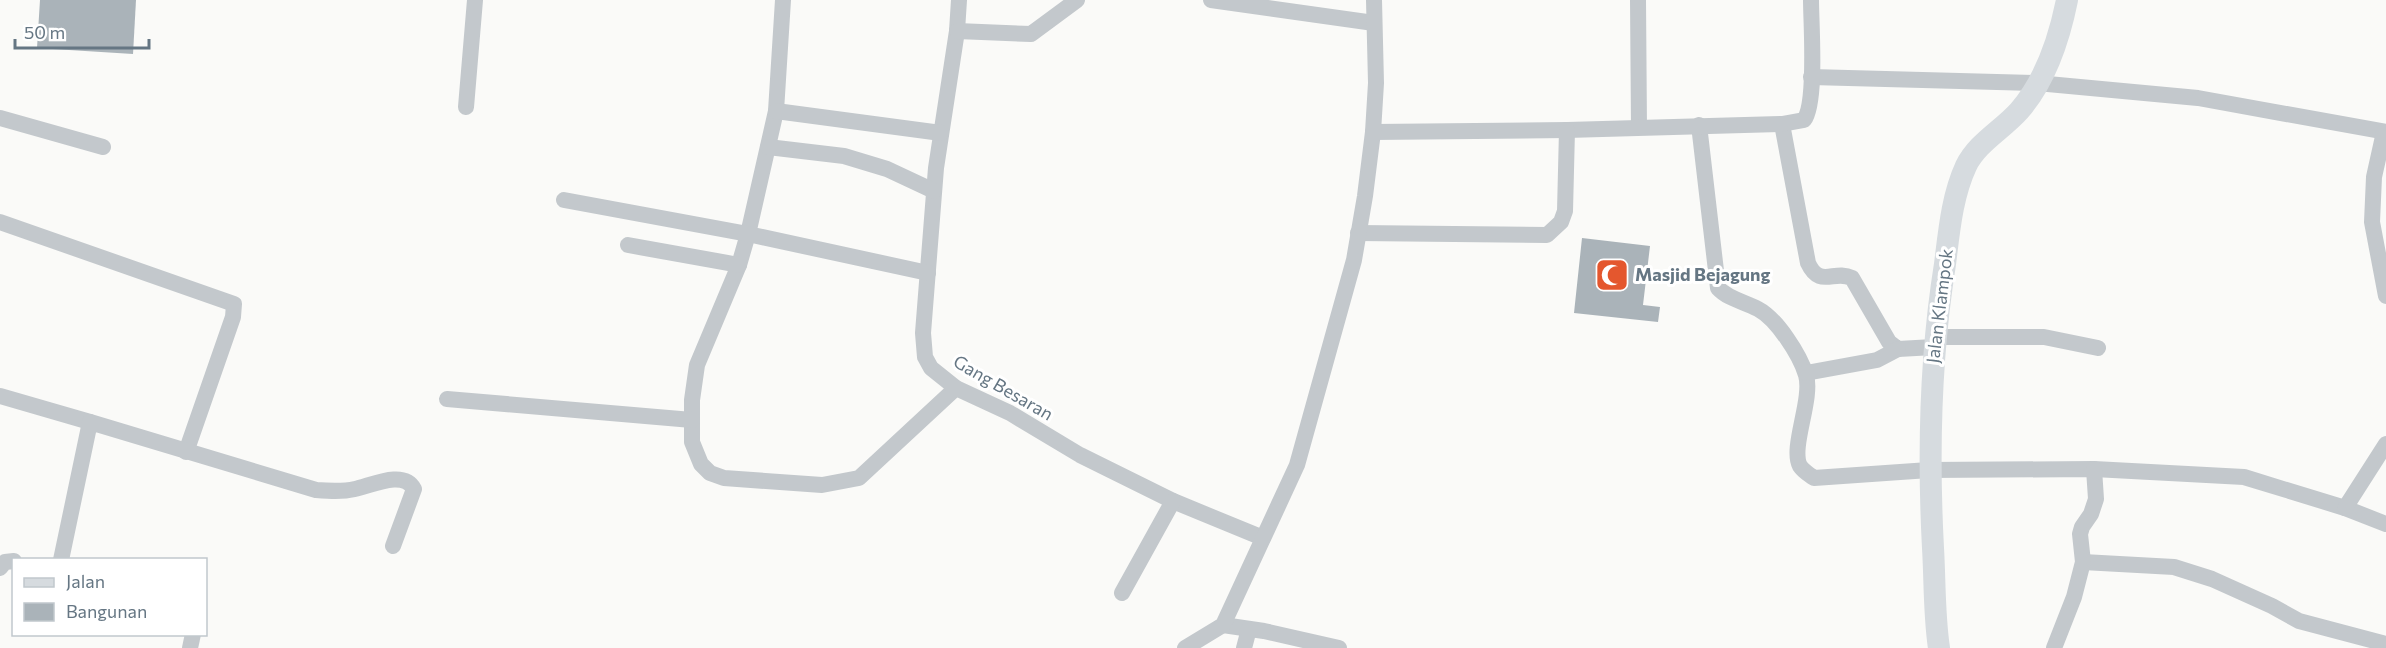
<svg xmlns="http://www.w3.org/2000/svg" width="2386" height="648" viewBox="0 0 2386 648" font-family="Commissioner,sans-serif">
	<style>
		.building { fill: #aab3b9 }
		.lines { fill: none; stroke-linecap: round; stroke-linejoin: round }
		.street { stroke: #c3c8cc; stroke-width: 16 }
		.secondary { stroke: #d6dbdf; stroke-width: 22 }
		.labels { text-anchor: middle; stroke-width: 6; stroke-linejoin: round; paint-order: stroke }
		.poi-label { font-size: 18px; font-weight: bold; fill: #657683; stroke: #fff; text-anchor: start }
		.street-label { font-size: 18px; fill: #657683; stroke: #fff }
	</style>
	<rect width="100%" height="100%" fill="#fafaf8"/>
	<g class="building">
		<path d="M40,0H136L133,54L37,48Z"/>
		<path d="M1582,238L1650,246L1643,305L1660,307L1658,322L1574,313Z"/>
	</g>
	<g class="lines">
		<g class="street">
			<path d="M783,0L776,111L748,234L739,265L697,365L692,400V442L701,464L710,473L724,478L822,485L859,478L956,388"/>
			<path d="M959,0L957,31L936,168L923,333L925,357L931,368L956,388L1010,413L1080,455L1173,501L1263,538"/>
			<path d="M1211,0L1374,23"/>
			<path d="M1638,0L1639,127"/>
			<path d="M957,31L1031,34L1077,0"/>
			<path d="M1811,77L2037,83L2198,98L2386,132"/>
			<path d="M466,107L475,0"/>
			<path d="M776,111L941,133"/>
			<path d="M0,118L103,147"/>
			<path d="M1782,124L1808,263C1820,289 1834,269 1852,278L1889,342L1898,349L1934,347"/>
			<path d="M1699,125L1718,288C1728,299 1745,302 1758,309C1777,319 1800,355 1806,375C1813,399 1790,448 1800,466C1804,472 1809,474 1814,478L1929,470L2094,469L2244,477L2345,508L2386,524"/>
			<path d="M1373,132L1567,130L1782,124L1804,120C1817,103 1811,24 1811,0"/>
			<path d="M2384,132L2374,177L2372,222L2386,296"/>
			<path d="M768,147L844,156L887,169L934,191"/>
			<path d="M564,200L748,234L928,273"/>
			<path d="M0,222L234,304L233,317L186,452"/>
			<path d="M1358,233L1547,235L1561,222L1565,211L1567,130"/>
			<path d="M628,245L739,265"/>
			<path d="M1935,337H2044L2098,348"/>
			<path d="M1806,373L1877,360L1898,349"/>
			<path d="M0,396L90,422"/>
			<path d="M447,399L692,420"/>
			<path d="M2345,508L2386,444"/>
			<path d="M61,560L90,422L316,490C329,491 342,492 355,489C370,486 404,469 414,489L393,546"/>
			<path d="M2083,562L2174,567L2212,579L2272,606L2299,621L2386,644"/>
			<path d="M0,568L5,562L14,561"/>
			<path d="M1122,593L1173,501"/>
			<path d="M1223,625L1264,631L1339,648"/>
			<path d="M190,648L193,634"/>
			<path d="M1185,648L1223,625L1297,465L1354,260L1365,196L1373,132L1376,83L1374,0"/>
			<path d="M1244,648L1249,629"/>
			<path d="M2054,648L2074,597L2083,562L2080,534L2082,527L2091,514L2096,499L2094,469"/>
		</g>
		<path class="secondary" d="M1939,648C1934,615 1935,581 1933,548C1928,453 1930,358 1945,264C1949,232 1952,196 1966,166C1977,143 2002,130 2019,111C2046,80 2059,40 2067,0"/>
	</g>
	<defs>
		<g id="mosque-square" transform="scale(1.725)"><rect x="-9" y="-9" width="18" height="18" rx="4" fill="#e4572e" stroke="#fff"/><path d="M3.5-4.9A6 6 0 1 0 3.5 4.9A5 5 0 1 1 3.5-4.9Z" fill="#fff"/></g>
	</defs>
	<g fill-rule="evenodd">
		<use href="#mosque-square" x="1612" y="275"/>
	</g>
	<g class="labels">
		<g class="poi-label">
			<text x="1635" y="281">Masjid Bejagung</text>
		</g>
		<g class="street-label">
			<text transform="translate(1940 306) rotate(-83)" y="6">Jalan Klampok</text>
			<text transform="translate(1003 388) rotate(30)" y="6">Gang Besaran</text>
		</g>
	</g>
	<rect x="12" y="558" width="195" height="78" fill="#ffffff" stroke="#c1c8cd" stroke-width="1.5"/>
	<rect x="24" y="578" width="30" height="9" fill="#d6dbdf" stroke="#c1c8cd" stroke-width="1.5"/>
	<text x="66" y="588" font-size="18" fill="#657683">Jalan</text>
	<rect x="24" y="603" width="30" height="18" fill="#aab3b9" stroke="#c1c8cd" stroke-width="1.5"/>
	<text x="66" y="618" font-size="18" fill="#657683">Bangunan</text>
	<path d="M15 39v9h134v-9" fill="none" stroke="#657683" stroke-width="3"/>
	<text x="24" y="39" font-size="18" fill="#657683" stroke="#ffffff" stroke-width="4.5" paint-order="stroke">50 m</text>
</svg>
